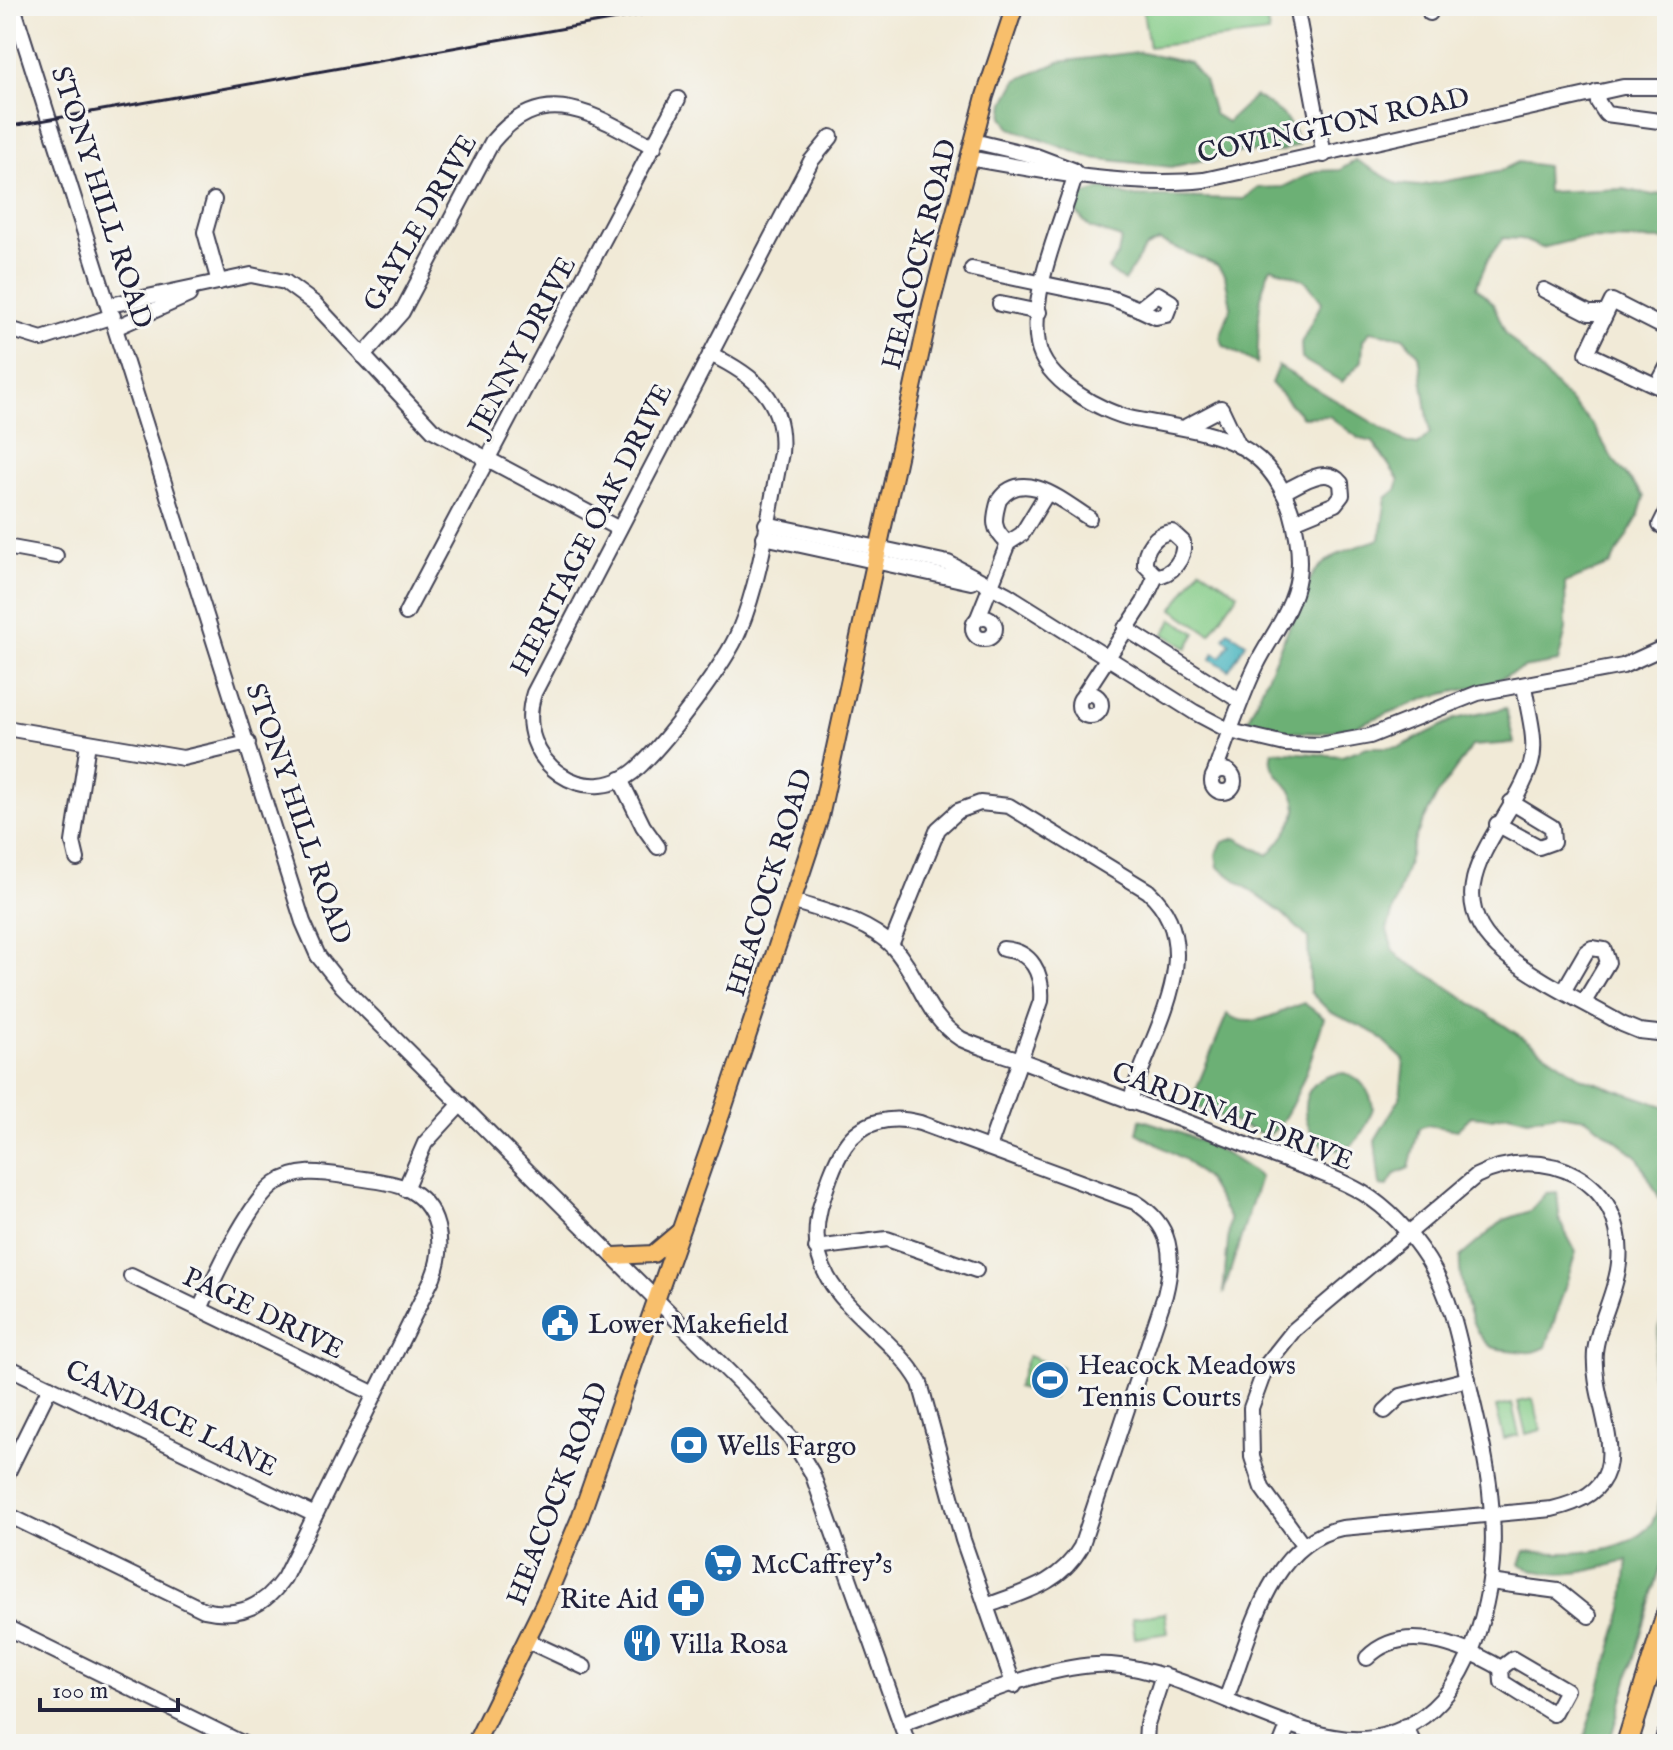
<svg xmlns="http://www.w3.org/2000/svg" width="1673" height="1750" viewBox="0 0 1673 1750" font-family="'IM FELL English',serif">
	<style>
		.green { fill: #85cc88; stroke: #547762; stroke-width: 2 }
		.forest { fill: #6cb074; stroke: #476958; stroke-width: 2 }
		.water { fill: #43b2bd; stroke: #326a7c; stroke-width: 2 }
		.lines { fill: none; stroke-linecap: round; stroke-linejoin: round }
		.minor-casing { stroke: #414052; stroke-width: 18 }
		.major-casing { stroke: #414052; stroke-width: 20 }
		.highway-casing { stroke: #414052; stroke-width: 24 }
		.minor { stroke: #fff; stroke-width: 14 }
		.major { stroke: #f8bf6c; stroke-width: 16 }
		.highway { stroke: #f8bf6c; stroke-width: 20 }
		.rail { stroke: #22223b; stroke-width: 3 }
		.labels { text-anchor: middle; stroke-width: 6; stroke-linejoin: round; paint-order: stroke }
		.street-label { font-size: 28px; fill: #22223b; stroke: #f6f6f2 }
		.poi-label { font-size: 28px; fill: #22223b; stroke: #f6f6f2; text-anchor: start }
	</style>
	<rect width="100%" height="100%" fill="#f6f6f2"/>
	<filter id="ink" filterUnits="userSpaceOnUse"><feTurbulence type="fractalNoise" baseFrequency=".0125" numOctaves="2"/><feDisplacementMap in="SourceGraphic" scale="16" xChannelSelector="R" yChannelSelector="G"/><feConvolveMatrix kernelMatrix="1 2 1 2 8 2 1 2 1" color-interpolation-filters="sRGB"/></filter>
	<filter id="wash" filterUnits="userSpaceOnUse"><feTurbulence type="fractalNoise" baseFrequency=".006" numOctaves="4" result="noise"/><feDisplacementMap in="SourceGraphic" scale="32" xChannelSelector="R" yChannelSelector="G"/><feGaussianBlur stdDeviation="1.8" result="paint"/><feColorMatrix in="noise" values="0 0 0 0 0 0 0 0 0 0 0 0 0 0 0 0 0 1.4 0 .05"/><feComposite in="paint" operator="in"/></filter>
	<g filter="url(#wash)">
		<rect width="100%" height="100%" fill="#f1ead7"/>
		<g class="green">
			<path d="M1142,6H1264L1269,33L1149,47Z"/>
			<path d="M1200,568L1238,593L1210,634L1173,609Z"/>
			<path d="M1173,619L1196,633L1187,648L1164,634Z"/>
			<path d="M1028,1356L1042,1361L1032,1392L1017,1387Z"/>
			<path d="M1048,1362L1062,1367L1052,1398L1037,1393Z"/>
			<path d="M1533,1399L1541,1430L1526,1434L1518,1402Z"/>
			<path d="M1512,1404L1519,1435L1504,1439L1496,1407Z"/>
			<path d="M1165,1613L1168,1633L1135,1638L1132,1618Z"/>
		</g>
		<g class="forest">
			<path d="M1137,52L1190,63L1204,80L1214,114L1227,122L1255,96C1276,109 1294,119 1298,145L1279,152H1241L1171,167L1091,158L1010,128L1003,117L1005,102L1017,80L1059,62Z"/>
			<path d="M1356,160L1398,184L1418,186L1498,172L1518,162L1546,166L1547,192L1623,189L1653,195L1667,193V240L1577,239L1542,248L1521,239L1503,238L1488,259L1476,287L1493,303L1506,334L1593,425L1612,458L1644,497L1638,517L1610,565L1565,583L1566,630L1558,662L1523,668L1489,684L1430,697L1355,726L1320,733L1270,731L1246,724L1311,578C1323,556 1357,546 1380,539L1386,498L1396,490L1399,480L1373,442L1360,439L1329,416L1302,417L1271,383L1278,366L1407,443L1418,445L1430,433L1419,355L1403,337L1370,331L1363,340L1362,361L1342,382L1302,359L1301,343L1322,302L1305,280L1271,267C1255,297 1260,331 1257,364L1224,346L1220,338L1231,306L1225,276L1217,265L1159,241L1146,247L1124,281L1108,269L1118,255L1121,238L1090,228L1075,211L1079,196L1104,188L1127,196L1243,199L1258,188L1283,187L1316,171L1340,170Z"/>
			<path d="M1506,708L1514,743L1472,746L1437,795L1416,836L1387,930L1393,950L1400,958L1436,979L1582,1078L1667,1107V1212L1637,1156L1586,1118L1558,1114L1528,1119L1508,1114L1492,1118L1471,1116L1457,1130L1427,1125L1419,1128L1409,1168L1395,1174L1387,1187L1380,1186L1375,1140L1400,1098L1404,1060L1375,1033L1330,1012L1310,992L1308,938L1283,914L1218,867L1216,854L1223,842L1236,838L1268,855C1335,783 1261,790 1273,751L1342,756L1367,747H1400L1455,719Z"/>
			<path d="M1304,1003L1324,1018C1315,1047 1293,1122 1267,1136L1190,1104L1227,1014C1251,1032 1279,1011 1304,1003Z"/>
			<path d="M1344,1073C1361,1077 1371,1092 1373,1108C1339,1216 1256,1081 1344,1073Z"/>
			<path d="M1140,1119C1184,1133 1224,1148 1260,1177L1223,1294L1230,1219L1207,1180L1185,1160L1137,1133Z"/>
			<path d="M1557,1192L1560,1222L1576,1252L1546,1347C1534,1353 1529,1353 1516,1351C1509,1350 1499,1350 1492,1347C1470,1336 1458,1279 1460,1257L1504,1220L1530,1211L1546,1193Z"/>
			<path d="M1667,1304V1416L1651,1373L1663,1310Z"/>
			<path d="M1667,1473V1545L1609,1744H1583L1623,1609L1628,1560C1596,1570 1552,1583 1520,1564L1525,1551C1559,1555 1624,1556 1649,1526C1659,1515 1662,1488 1667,1473Z"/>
		</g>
		<path class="water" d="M1228,631L1246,643L1229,670L1211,659L1214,653L1221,657L1230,643L1224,638Z"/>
	</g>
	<g filter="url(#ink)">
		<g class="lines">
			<g class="minor-casing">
				<g id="minor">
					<path d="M13,6L303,922L318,956L342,986L750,1393L791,1438L812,1473L908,1744"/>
					<path d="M1296,6L1324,155"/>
					<path d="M1429,6L1430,13"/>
					<path d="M1597,92L1598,102L1606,114L1667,122"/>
					<path d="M973,141L1036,156L1073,170"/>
					<path d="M968,158C1040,171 1132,188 1204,180L1623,87H1667"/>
					<path d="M1076,173C1062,223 1029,291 1038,344C1044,381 1101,412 1134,419C1202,433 1264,431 1291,511C1297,532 1301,555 1298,577C1293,610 1271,636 1257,664C1240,699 1228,736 1215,772"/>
					<path d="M214,200L205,232L219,282"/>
					<path d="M972,269L1111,298L1139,309"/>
					<path d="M1544,290L1589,313H1604"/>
					<path d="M1158,294L1171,302L1166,315L1156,317L1139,309Z"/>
					<path d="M1000,304L1039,312"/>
					<path d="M110,305L251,275L285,282L315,304L433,430L619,529"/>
					<path d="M117,327L189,295"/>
					<path d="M6,328L42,339L113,316"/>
					<path d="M1667,329L1612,301L1587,353L1657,386L1667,367"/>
					<path d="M710,354C754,375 786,400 781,453C769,511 762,576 739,631C726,663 668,739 642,764C590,817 512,762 534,693L811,161L831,137"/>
					<path d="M363,356L402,312L492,142C545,78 595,116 654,147"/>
					<path d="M1187,426L1221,408L1239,446"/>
					<path d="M1283,492C1301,484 1326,464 1341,483L1342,495L1335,504L1294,521"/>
					<path d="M1667,511L1660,525L1667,529"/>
					<path d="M766,524L948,563L1008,595L1194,712L1230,731L1285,744L1320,745L1370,736L1478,693L1623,666L1667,646"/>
					<path d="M1172,532L1183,542C1185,559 1172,575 1156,576L1145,565C1144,549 1155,533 1172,532Z"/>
					<path d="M764,537L971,582"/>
					<path d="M1008,543C992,530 993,520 999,500C1023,466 1065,503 1089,518"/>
					<path d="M6,547L56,556"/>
					<path d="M406,613L678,99"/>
					<circle cx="984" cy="628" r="11"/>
					<path d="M977,620L1008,543L1022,534L1047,493"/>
					<path d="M1125,628L1240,701"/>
					<path d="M1524,685C1527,709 1538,740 1531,764C1512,827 1425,890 1506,955C1540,982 1584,1002 1622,1024L1639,1031L1667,1034"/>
					<circle cx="1090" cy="705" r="11"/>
					<path d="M1084,694L1144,602L1156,576"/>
					<path d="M6,728L183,758L248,743"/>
					<circle cx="1223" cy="781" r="11"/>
					<path d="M620,779L643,826L658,847"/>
					<path d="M1667,814V822"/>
					<path d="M1497,824L1539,847L1553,842L1552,827L1511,802"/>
					<path d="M77,859L73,842L88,743"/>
					<path d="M792,901C825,912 866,920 892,946C920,976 924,1016 961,1039C980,1048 1000,1053 1020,1060C1103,1091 1187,1121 1269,1154C1301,1166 1334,1176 1363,1193C1389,1209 1412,1235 1428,1260C1453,1299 1461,1349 1471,1394C1486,1457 1500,1522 1489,1587C1477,1655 1448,1724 1373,1738C1301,1750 1193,1670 1111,1665C1051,1661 960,1704 901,1724"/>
					<path d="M891,945L938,829L958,811L980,803L1009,806L1148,891C1212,949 1149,1035 1130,1102"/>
					<path d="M1564,990L1586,952L1592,948L1604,950L1608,962L1584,1002"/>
					<path d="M989,1148L1041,1001C1043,973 1032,951 1003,949"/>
					<path d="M405,1189L425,1143L461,1104"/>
					<path d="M816,1248L887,1239L976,1270"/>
					<path d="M131,1276L375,1394"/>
					<path d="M6,1366L315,1515"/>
					<path d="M1385,1411L1401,1396L1468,1379"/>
					<path d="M6,1476L50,1387"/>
					<path d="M6,1514L204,1610C239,1618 264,1607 284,1578L433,1277C446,1245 440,1204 405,1188C389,1181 368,1180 351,1177C325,1173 298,1167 275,1184C248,1203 214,1278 200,1309"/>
					<path d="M1490,1582L1558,1591L1589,1616"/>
					<path d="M986,1606C1024,1592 1060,1584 1081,1547L1165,1295C1175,1256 1172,1225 1135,1202L920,1123C892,1115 862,1120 845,1146C833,1164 826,1188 820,1208C798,1295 884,1320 920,1383L963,1540L1014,1686"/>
					<path d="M6,1627L244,1744"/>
					<path d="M526,1640L584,1667"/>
					<path d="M1367,1658C1403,1621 1463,1646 1501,1668"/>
					<path d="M1513,1659L1566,1690L1553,1714L1502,1682L1501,1668Z"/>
					<path d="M1226,1699C1251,1636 1268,1543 1342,1528L1552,1509C1652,1487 1590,1414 1595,1352C1598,1322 1616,1294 1619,1263C1627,1180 1544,1141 1476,1176L1294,1330L1267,1364L1251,1408L1252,1457L1262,1488L1302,1543"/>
					<path d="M1405,1726L1414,1744"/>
					<path d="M1146,1744L1147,1724L1163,1675"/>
					<path d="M1281,1744L1289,1724"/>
				</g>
			</g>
			<g class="major-casing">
				<g id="major">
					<path d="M614,1256L653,1254L679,1232"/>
					<path d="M475,1744L544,1604L580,1518L724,1106L820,817L931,305L985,96L1015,6"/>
				</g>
			</g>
			<g class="highway-casing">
				<g id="highway">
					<path d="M1627,1744L1667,1614"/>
					<path d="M1665,1744L1667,1737"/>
				</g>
			</g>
			<use href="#minor" class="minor"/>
			<use href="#major" class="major"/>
			<use href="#highway" class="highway"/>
			<path class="rail" d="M6,127L690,6"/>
		</g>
	</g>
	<defs>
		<g id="civic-disc" transform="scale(2)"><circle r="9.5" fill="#1f6fb2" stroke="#f6f6f2"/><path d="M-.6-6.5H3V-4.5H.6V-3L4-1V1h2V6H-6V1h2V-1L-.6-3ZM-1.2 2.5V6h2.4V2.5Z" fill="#fff"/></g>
		<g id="stadium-disc" transform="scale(2)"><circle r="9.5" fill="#1f6fb2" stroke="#f6f6f2"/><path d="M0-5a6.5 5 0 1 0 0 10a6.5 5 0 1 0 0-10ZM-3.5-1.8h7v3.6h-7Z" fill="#fff"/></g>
		<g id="bank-disc" transform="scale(2)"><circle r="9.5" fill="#1f6fb2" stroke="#f6f6f2"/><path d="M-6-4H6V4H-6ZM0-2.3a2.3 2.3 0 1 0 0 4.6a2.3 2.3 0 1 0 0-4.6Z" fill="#fff"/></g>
		<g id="supermarket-disc" transform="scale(2)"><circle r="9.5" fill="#1f6fb2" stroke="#f6f6f2"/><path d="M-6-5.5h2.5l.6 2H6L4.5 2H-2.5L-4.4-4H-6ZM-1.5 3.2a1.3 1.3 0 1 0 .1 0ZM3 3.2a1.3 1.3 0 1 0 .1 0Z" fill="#fff"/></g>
		<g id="pharmacy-disc" transform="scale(2)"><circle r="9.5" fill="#1f6fb2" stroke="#f6f6f2"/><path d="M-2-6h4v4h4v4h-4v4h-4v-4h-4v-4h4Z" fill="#fff"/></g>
		<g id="restaurant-disc" transform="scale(2)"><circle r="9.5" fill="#1f6fb2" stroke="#f6f6f2"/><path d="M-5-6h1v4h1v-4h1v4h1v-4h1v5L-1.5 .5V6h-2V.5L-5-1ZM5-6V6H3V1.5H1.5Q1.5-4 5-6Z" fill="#fff"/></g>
	</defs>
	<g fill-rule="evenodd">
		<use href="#civic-disc" x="560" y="1323"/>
		<use href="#stadium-disc" x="1050" y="1380"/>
		<use href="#bank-disc" x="689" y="1445"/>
		<use href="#supermarket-disc" x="723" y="1563"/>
		<use href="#pharmacy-disc" x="686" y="1598"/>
		<use href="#restaurant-disc" x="642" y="1643"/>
	</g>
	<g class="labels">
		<g class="street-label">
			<text transform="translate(1333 124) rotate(-12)" y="10">COVINGTON ROAD</text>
			<text transform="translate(103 197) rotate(72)" y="10">STONY HILL ROAD</text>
			<text transform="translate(419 222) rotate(-60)" y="10">GAYLE DRIVE</text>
			<text transform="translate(918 254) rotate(-76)" y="10">HEACOCK ROAD</text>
			<text transform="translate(521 345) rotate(-62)" y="10">JENNY DRIVE</text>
			<text transform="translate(590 529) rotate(-63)" y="10">HERITAGE OAK DRIVE</text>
			<text transform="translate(300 813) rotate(71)" y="10">STONY HILL ROAD</text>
			<text transform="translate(768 882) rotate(-73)" y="10">HEACOCK ROAD</text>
			<text transform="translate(1233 1115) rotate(21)" y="10">CARDINAL DRIVE</text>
			<text transform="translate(264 1312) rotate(26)" y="10">PAGE DRIVE</text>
			<text transform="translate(172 1417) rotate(26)" y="10">CANDACE LANE</text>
			<text transform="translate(556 1493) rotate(-69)" y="10">HEACOCK ROAD</text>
		</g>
		<g class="poi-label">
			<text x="588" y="1333">Lower Makefield</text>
			<text x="1078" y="1374">Heacock Meadows<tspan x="1078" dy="32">Tennis Courts</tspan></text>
			<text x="717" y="1455">Wells Fargo</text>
			<text x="751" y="1573">McCaffrey's</text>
			<text x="658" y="1608" text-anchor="end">Rite Aid</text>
			<text x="670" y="1653">Villa Rosa</text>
		</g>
	</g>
	<rect width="1673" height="1750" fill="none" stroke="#f6f6f2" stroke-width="32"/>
	<path d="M40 1698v12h138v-12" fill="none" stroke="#22223b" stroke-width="4"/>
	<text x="52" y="1698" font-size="24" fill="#22223b" stroke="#f6f6f2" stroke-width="6" paint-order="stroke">100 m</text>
</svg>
